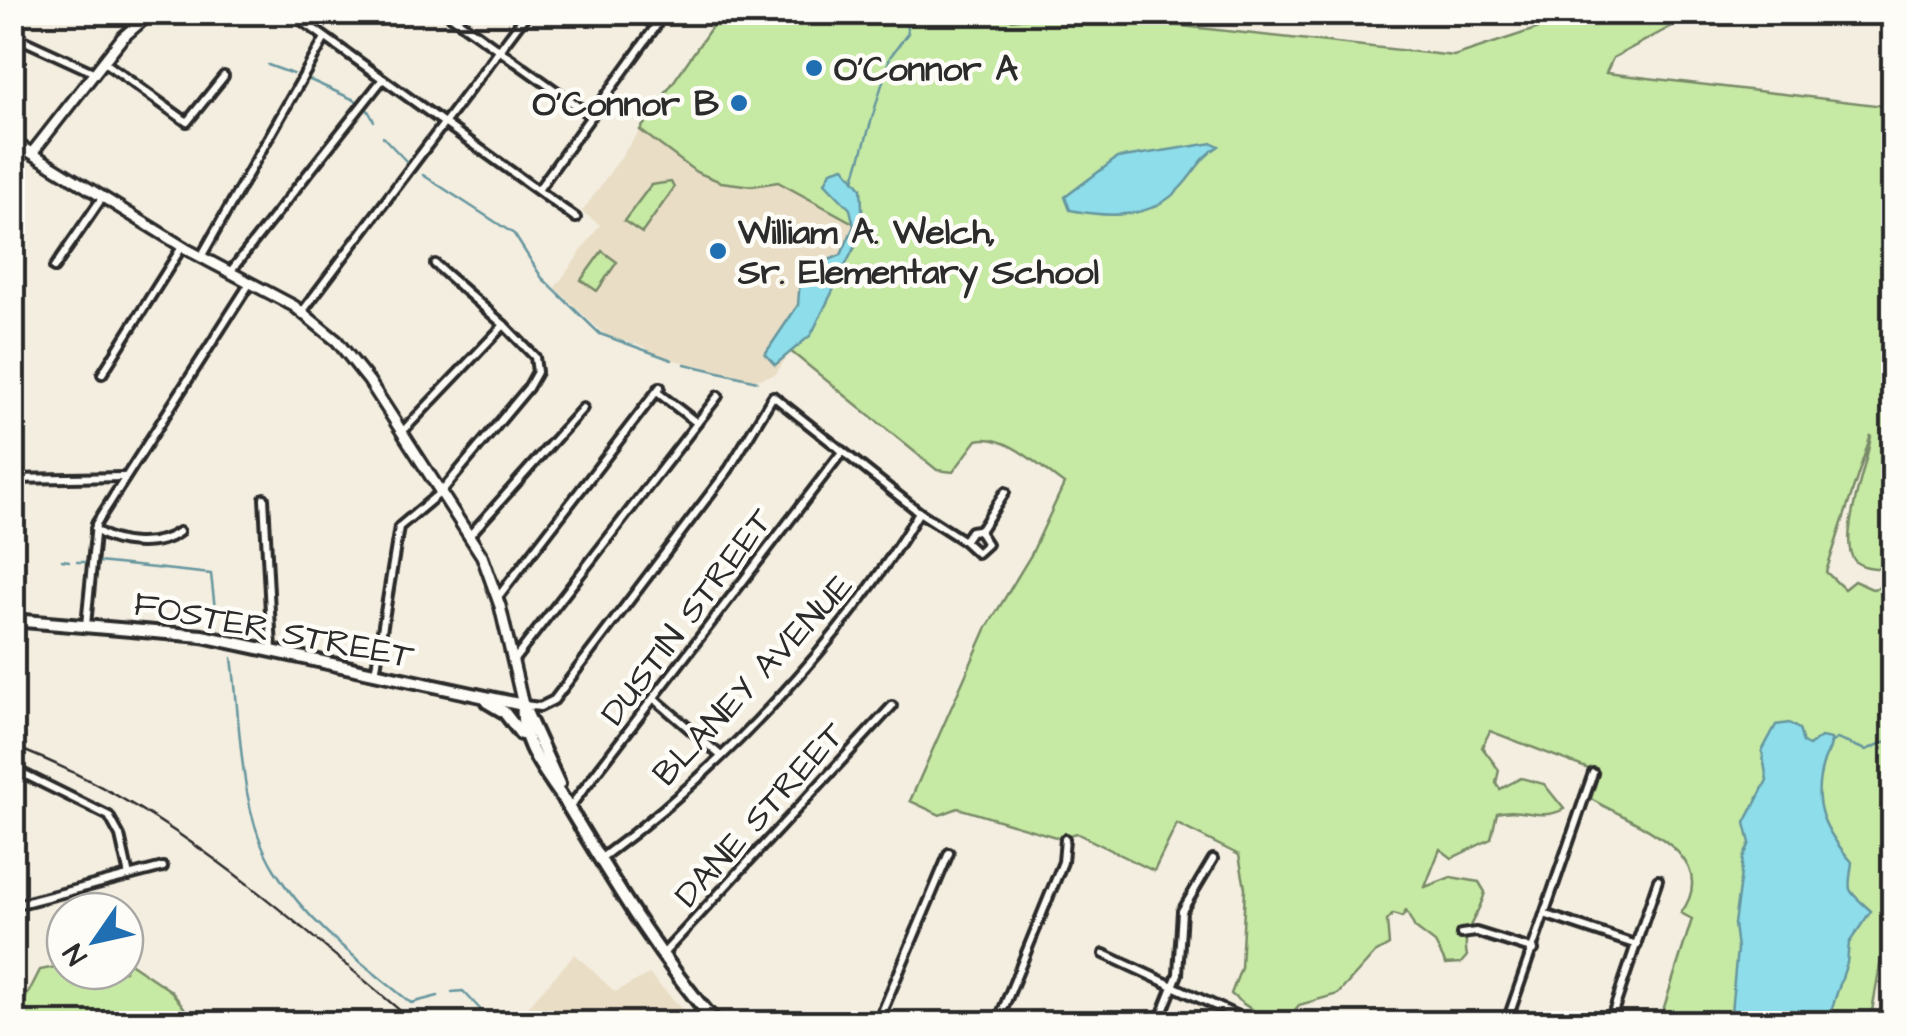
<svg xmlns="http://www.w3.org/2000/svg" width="1906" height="1036" viewBox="0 0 1906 1036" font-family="'Architects Daughter',sans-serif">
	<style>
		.built { fill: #e9ddc5 }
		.green { fill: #c6e9a3; stroke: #788a67; stroke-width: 2.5 }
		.water { fill: #8dddea; stroke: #66969e; stroke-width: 2.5 }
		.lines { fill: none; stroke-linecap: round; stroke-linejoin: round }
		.stream { stroke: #66969e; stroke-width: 2.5 }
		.street-casing { stroke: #2b2b2b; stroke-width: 14 }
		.secondary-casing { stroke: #2b2b2b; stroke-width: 16 }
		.primary-casing { stroke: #2b2b2b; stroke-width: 18 }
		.street { stroke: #fdfcf7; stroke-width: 6 }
		.secondary { stroke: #fdfcf7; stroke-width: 9 }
		.primary { stroke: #fdfcf7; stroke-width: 10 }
		.rail { stroke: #2b2b2b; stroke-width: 2.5 }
		.poi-dot { fill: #1f6fb2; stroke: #fdfcf7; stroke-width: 4 }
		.labels { text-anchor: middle; stroke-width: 9; stroke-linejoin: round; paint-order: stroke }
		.poi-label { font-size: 35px; font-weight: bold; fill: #2b2b2b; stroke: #fdfcf7; text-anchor: start }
		.street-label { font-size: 35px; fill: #2b2b2b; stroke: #fdfcf7 }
	</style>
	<rect width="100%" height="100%" fill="#f4eee0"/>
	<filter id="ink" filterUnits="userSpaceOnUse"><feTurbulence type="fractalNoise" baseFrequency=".01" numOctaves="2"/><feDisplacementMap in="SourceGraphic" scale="20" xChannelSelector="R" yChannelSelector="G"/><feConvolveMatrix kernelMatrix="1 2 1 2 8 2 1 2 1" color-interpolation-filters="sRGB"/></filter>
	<g filter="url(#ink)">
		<g class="built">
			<path d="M640,130L696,172L721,182L752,186L778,182L866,231L776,374L756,380L654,355L645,347L605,335L555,288L600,225L582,212Z"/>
			<path d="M575,954L615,992L649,974L696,1023H513Z"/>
		</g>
		<g class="green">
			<path d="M722,12H1001L1012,20L1064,13L1454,56L1542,27L1584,25L1625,15H1668L1674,25L1613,58L1606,73L1893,107V570C1883,568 1862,569 1855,561C1836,541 1869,461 1871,435L1826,572L1844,589L1854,581L1872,589L1888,586L1893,601V942H1884L1870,1023H1659L1692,919L1681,913C1724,854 1632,823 1591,799L1599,773L1490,731L1482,747L1499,770L1496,783L1500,789L1521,778L1544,784L1564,809C1541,822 1521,806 1497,813L1491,839L1452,858L1440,849L1425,887L1451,877L1479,882L1485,892C1479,917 1461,928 1467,956L1461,963L1446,964L1435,943L1415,928L1406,911L1402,917L1393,914L1387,921L1389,945L1375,953L1338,994L1299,1005L1294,1011L1300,1023C1274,1023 1250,1011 1231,994L1241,968L1245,888L1239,855L1177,824L1154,871L1076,833L1059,838L958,808L940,815L910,801L986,629L1031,555L1064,484C1042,469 1005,432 977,440L953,472L937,470L789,350L866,230L778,182L752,186L721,182L696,172L640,130Z"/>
			<path d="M671,182L674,188L642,233L624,221L651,185Z"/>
			<path d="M602,251L617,262L597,291L581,280Z"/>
			<path d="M125,960L171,991L196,1023H13L40,970L65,965V971H125Z"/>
		</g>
		<g class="water">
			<path d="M1213,143L1219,146C1201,157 1195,172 1181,187C1152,219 1111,218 1070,210L1065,197L1117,158Z"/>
			<path d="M844,167L861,188L863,226L859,238L811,335L775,365L765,354L798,305L800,278L812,267L841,255L854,226L850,209L825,183L831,171Z"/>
			<path d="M1789,723L1799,729L1803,743L1809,746L1821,737L1831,739C1832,749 1827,752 1824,761C1810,803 1824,830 1852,862C1848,895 1845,887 1871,911L1849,943L1847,963L1827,1023H1730L1737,949L1734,924L1743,858L1750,843L1745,823L1767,780L1762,751L1776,725Z"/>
		</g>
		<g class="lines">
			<g class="stream">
				<path d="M268,65L293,74"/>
				<path d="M310,80L359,102"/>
				<path d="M366,107L374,121"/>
				<path d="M383,137L406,161"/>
				<path d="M423,175L514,234L542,278L600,334L672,360"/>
				<path d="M854,180L890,57L908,33L904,17L921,19L925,12"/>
				<path d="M685,364L757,381"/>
				<path d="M62,560L69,561"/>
				<path d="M77,562H85"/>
				<path d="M98,562L211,574L217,627"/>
				<path d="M232,658C241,724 238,810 274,869C308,924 362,963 411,1003L438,996"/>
				<path d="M1830,743L1837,739L1866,750L1894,738"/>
				<path d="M452,992L463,991L494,1024"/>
			</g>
			<g class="street-casing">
				<g id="street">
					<path d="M290,12L576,218"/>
					<path d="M446,12L591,116"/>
					<path d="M12,35L95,73"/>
					<path d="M104,62L187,122L224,76"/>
					<path d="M538,190L656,26L637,12"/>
					<path d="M201,257L325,38"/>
					<path d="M435,264L504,325"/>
					<path d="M54,268L102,198"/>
					<path d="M230,272L382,80"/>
					<path d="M302,312L528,12"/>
					<path d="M102,374L182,247"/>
					<path d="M657,392L697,423"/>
					<path d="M12,479L124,477"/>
					<path d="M264,498L272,650"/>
					<path d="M95,529C115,546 157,548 179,532"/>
					<path d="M980,531L1005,492"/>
					<path d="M470,535L583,408"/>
					<path d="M498,597L660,387"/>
					<path d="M86,625L96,524L250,283"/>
					<path d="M514,660L718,396"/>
					<path d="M375,674L399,527L442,491L528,388L537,372L535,357L504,325L402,432"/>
					<path d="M656,700L721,756"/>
					<path d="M524,705L540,707L554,700L729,469L773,396L919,512L964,541L971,531L978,530L987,544L977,553L964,541"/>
					<path d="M12,768L109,816L120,836L129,876"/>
					<path d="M569,808L842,452"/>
					<path d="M600,859C720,771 844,640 919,512"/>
					<path d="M12,906L163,867"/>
					<path d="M1547,915L1637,945"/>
					<path d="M1461,934L1476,932L1534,950"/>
					<path d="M1104,954L1255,1024"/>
					<path d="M662,955L892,706"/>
					<path d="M877,1024L949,853"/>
					<path d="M997,1024L1063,862L1065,839"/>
					<path d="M1158,1024L1178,974L1182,911L1213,859"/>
					<path d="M1506,1024L1593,773"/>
					<path d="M1609,1024L1658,880"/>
				</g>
			</g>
			<g class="secondary-casing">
				<g id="secondary">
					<path d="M12,141L188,250L294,306L337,341L369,381L482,556L500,606L523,705"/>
					<path d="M32,153L122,38L152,12"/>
				</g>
			</g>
			<g class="primary-casing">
				<g id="primary">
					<path d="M12,620L202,636L523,705"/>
					<path d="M487,702L504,712L521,734"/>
					<path d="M523,705C519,746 549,775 569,808C615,884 658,957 717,1024"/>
					<path d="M523,705L559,784"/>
				</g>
			</g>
			<use href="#street" class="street"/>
			<use href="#secondary" class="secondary"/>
			<use href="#primary" class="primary"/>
			<path class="rail" d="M12,746C168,804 291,919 416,1024"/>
		</g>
	</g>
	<g class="poi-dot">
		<circle cx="814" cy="68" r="10"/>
		<circle cx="739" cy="103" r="10"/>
		<circle cx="718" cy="251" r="10"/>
	</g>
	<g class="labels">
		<g class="poi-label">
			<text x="834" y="80">O'Connor A</text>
			<text x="719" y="115" text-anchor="end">O'Connor B</text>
			<text x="738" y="243">William A. Welch,<tspan x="738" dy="40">Sr. Elementary School</tspan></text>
		</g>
		<g class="street-label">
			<text transform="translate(686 616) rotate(-53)" y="12">DUSTIN STREET</text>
			<text transform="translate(274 629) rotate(11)" y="12">FOSTER STREET</text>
			<text transform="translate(752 679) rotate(-47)" y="12">BLANEY AVENUE</text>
			<text transform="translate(759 814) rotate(-48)" y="12">DANE STREET</text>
		</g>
	</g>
	<rect width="1906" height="1036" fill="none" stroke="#fdfcf7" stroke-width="50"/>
	<rect x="25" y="25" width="1856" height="986" fill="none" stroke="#2b2b2b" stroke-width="4" filter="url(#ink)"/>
	<g transform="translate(95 941) rotate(236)"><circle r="48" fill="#fdfcf7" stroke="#a9a8a5" stroke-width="2.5"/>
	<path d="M0-8L18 38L0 25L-18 38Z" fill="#1f6fb2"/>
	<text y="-15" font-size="28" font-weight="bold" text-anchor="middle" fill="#2b2b2b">N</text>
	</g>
</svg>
